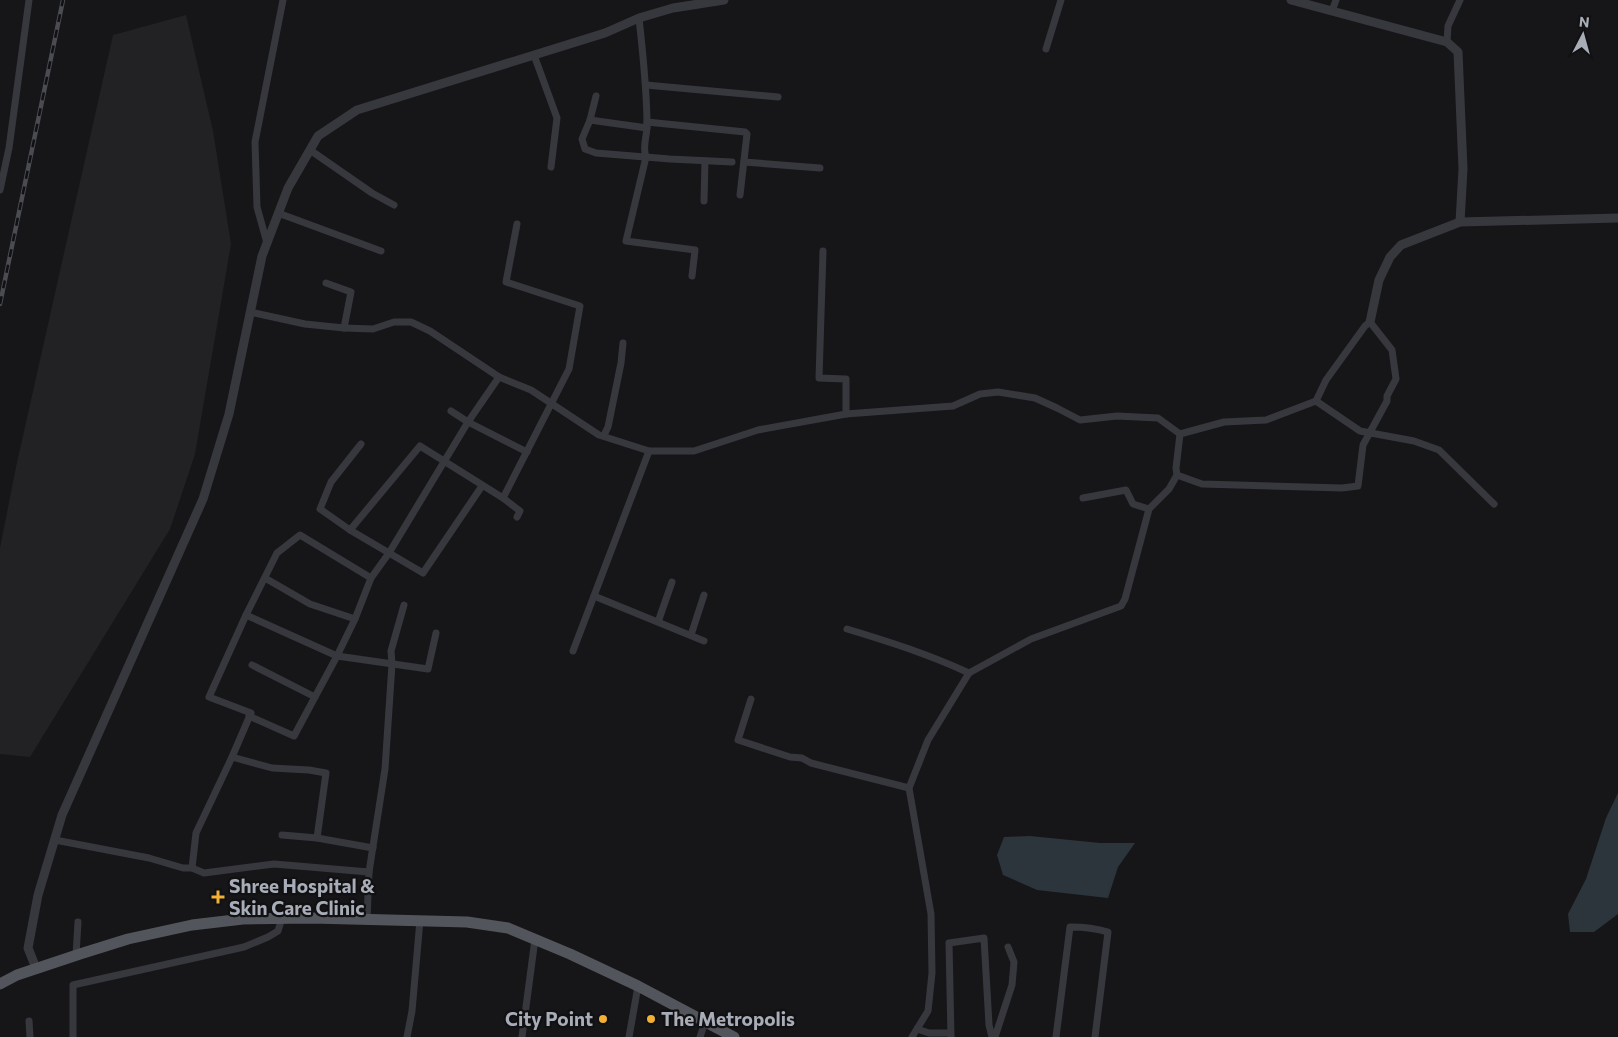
<svg xmlns="http://www.w3.org/2000/svg" width="1618" height="1037" viewBox="0 0 1618 1037" font-family="Commissioner,sans-serif">
	<style>
		.built { fill: #222225 }
		.water { fill: #2c353c }
		.lines { fill: none; stroke-linecap: round; stroke-linejoin: round }
		.minor { stroke: #37383d; stroke-width: 7 }
		.tertiary { stroke: #37383d; stroke-width: 9 }
		.primary { stroke: #53555c; stroke-width: 11 }
		.rail-casing { stroke: #4a4c52; stroke-width: 4.5 }
		.rail { stroke: #111113; stroke-width: 2.5; stroke-dasharray: 8; stroke-linecap: butt }
		.poi-dot { fill: #f2b134; stroke: #111113; stroke-width: 2 }
		.labels { text-anchor: middle; stroke-width: 4.5; stroke-linejoin: round; paint-order: stroke }
		.poi-label { font-size: 19px; font-weight: bold; fill: #a8adb8; stroke: #111113; text-anchor: start }
	</style>
	<rect width="100%" height="100%" fill="#161618"/>
	<path class="built" d="M186,15L213,131L231,244L195,454L170,529L30,757L0,754V548L16,467L113,35Z"/>
	<g class="water">
		<path d="M1618,793V914L1594,932H1570L1568,914L1586,879L1606,818Z"/>
		<path d="M1030,836L1100,843H1135L1118,867L1108,898L1037,890L1003,875L997,855L1004,837Z"/>
	</g>
	<g class="lines">
		<g class="minor">
			<path d="M1332,11L1336,0"/>
			<path d="M639,18C643,54 647,90 647,126C647,136 642,147 646,157L626,241L695,250L692,276"/>
			<path d="M1447,42L1448,26L1460,0"/>
			<path d="M1046,49L1061,0"/>
			<path d="M534,55L557,118L551,167"/>
			<path d="M646,85L778,97"/>
			<path d="M596,96L590,120L582,139L585,149L596,153L670,159L732,162"/>
			<path d="M590,120L647,128"/>
			<path d="M647,122L745,132L747,134L740,195"/>
			<path d="M310,150L372,193L394,205"/>
			<path d="M744,162L820,168"/>
			<path d="M0,190L9,148L29,0"/>
			<path d="M704,201L705,161"/>
			<path d="M278,213L381,251"/>
			<path d="M267,243L257,207L255,142L283,0"/>
			<path d="M823,251C822,293 820,336 819,378L846,379V414"/>
			<path d="M326,283L351,292L344,328"/>
			<path d="M250,312L305,324L344,328L373,329L394,322H411L430,331L499,377L531,390L599,435L649,451H694L758,430L846,414L953,406L980,394L998,392L1035,398L1057,408L1080,420L1117,416L1158,418L1180,434L1224,422L1266,420L1316,401"/>
			<path d="M451,411L468,422L527,452"/>
			<path d="M604,435L608,427L621,363L623,343"/>
			<path d="M361,444L331,482L320,509L350,530L423,573L482,486"/>
			<path d="M1177,475L1202,484L1342,488L1358,486L1363,445L1387,401V396L1396,379L1392,350L1370,322L1365,326L1326,380L1316,401L1360,431L1414,441L1439,450L1494,504"/>
			<path d="M503,498L569,369L580,306L506,282L517,224"/>
			<path d="M1083,498L1126,490L1133,504L1149,509"/>
			<path d="M350,530L420,446L503,498L520,511L517,517"/>
			<path d="M265,578L310,604L355,619"/>
			<path d="M371,578L300,535L277,553L246,615L337,656L428,669L436,633"/>
			<path d="M594,596L704,641"/>
			<path d="M658,622L672,582"/>
			<path d="M847,629C890,642 928,654 969,673"/>
			<path d="M691,635L704,595"/>
			<path d="M573,651L649,451"/>
			<path d="M252,665L315,697"/>
			<path d="M751,699L738,740L790,757L802,758L811,763L909,788"/>
			<path d="M249,716L294,736L337,656L355,619L371,578L389,553L468,422L499,377"/>
			<path d="M232,757L272,768L309,770L326,773L317,838"/>
			<path d="M282,835L317,838L373,848"/>
			<path d="M55,840L149,858L183,868H192L204,873L274,864L369,872"/>
			<path d="M192,868L196,833L232,757L251,713L209,697L246,615"/>
			<path d="M367,919L369,872L385,769L392,664L391,651L404,605"/>
			<path d="M76,955L78,922"/>
			<path d="M29,1021L30,1037"/>
			<path d="M917,1029L929,1033H950"/>
			<path d="M73,1037V985L244,947L268,937L278,931L282,918"/>
			<path d="M407,1037L412,1011L420,920"/>
			<path d="M522,1037L535,939"/>
			<path d="M629,1037L638,986"/>
			<path d="M700,1037L705,1022"/>
			<path d="M912,1037L928,1011L932,973L931,914L909,788L928,740L969,673L1031,639L1121,606L1125,599L1149,509L1169,489L1177,475L1176,468L1180,434"/>
			<path d="M951,1037L949,943L984,938L989,1025L992,1037"/>
			<path d="M995,1037L1012,985L1014,962L1008,947"/>
			<path d="M1056,1037L1070,927C1083,927 1095,928 1108,932L1095,1037"/>
		</g>
		<g class="tertiary">
			<path d="M1291,0L1447,42L1458,52L1463,169L1460,222"/>
			<path d="M1370,322L1379,280L1390,257L1401,245L1460,222L1618,218"/>
			<path d="M36,968L28,948L38,895L62,815L203,499L229,414L262,256L288,188L318,136L357,110L605,33L639,18L673,8L724,0"/>
		</g>
		<path class="primary" d="M0,984L17,975L80,954L128,939L192,925L243,919L312,918L467,922L508,928L570,954L638,986L734,1037"/>
		<g class="rail-casing">
			<path id="rail" d="M0,304L63,0"/>
		</g>
		<use href="#rail" class="rail"/>
	</g>
	<g class="poi-dot">
		<path d="M215.5 889.5h5v5h5v5h-5v5h-5v-5h-5v-5h5z"/>
		<circle cx="603" cy="1019" r="5"/>
		<circle cx="651" cy="1019" r="5"/>
	</g>
	<g class="labels">
		<g class="poi-label">
			<text x="229" y="893">Shree Hospital &amp;<tspan x="229" dy="22">Skin Care Clinic</tspan></text>
			<text x="593" y="1026" text-anchor="end">City Point</text>
			<text x="661" y="1026">The Metropolis</text>
		</g>
	</g>
	<g transform="translate(1583 35) rotate(6)" stroke="#111113" stroke-width="4" paint-order="stroke">
	<path d="M0-4L9 19L0 12L-9 19Z" fill="#a8adb8"/>
	<text y="-8" font-size="14" font-weight="bold" text-anchor="middle" fill="#a8adb8">N</text>
	</g>
</svg>
